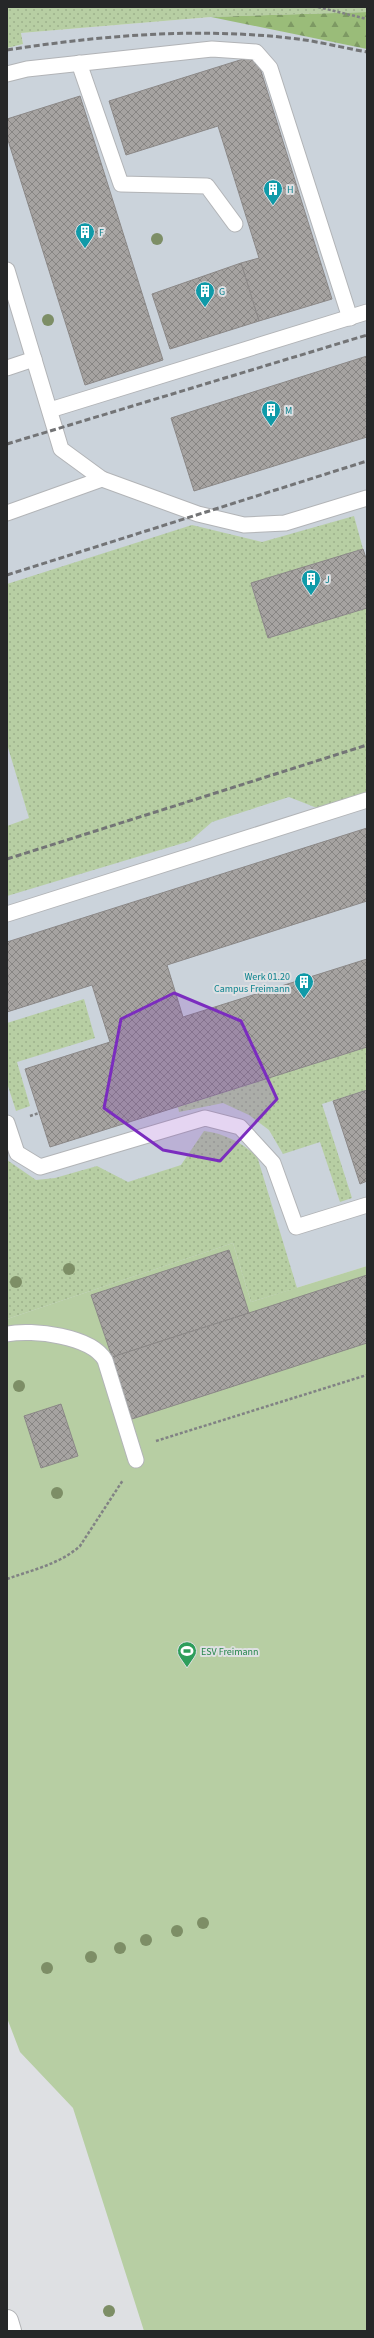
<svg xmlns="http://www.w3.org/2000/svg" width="374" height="2338" viewBox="0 0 374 2338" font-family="'Source Sans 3',sans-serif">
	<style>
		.built { fill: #cbd3db }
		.grass { fill: url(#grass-dots) }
		.forest { fill: url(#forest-firs) }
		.pitch { fill: #b7cea3 }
		.building { fill: url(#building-cross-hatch); stroke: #8b8887 }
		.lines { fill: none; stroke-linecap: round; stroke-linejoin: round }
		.service-casing { stroke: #b2b4b7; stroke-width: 17 }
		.minor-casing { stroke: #b2b4b7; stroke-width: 24 }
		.path { stroke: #818284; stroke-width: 2.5; stroke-dasharray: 3 2; stroke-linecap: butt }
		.service { stroke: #fff; stroke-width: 15 }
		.minor { stroke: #fff; stroke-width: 22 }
		.rail { stroke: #737476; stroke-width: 3; stroke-dasharray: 6 3; stroke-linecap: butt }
		.tree { fill: #7d8e66 }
		.marked { fill: #7b2cbf; fill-opacity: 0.2; stroke: #7b2cbf; stroke-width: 3; stroke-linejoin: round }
		.labels { text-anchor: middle; stroke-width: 4; stroke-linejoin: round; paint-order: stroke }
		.culture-label { font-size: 10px; fill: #0d838f; stroke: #dee0e3; text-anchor: start }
		.leisure-label { font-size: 10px; fill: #27864d; stroke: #dee0e3; text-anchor: start }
	</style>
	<defs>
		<pattern id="grass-dots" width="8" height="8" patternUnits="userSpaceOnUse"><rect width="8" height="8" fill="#b7cea3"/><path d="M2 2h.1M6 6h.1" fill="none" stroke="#9db18c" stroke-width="1.8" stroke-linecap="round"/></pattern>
		<pattern id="forest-firs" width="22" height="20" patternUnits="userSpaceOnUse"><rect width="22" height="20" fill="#9abc79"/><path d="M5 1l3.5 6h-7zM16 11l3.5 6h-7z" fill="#7d9963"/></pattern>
		<pattern id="building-cross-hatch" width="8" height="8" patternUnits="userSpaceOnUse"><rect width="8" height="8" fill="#a6a3a1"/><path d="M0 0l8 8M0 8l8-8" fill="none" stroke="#878583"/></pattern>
	</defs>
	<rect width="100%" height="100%" fill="#dee0e3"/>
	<path class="built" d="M211,17L367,29V1266L251,1302L233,1243L7,1319V48L23,44L21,33Z"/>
	<g class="grass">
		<path d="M7,7H367V12L211,17L21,33L23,44L7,48Z"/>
		<path d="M354,516L363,549L251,584L268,638L367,608V792L317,808L289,797L212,822L190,841L7,896V826L29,818L7,744V584L192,525L262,542Z"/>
		<path d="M84,999L95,1038L17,1062L30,1106L16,1111L7,1083V1023Z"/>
		<path d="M367,1047V1090L322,1104L352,1198L340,1202L320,1142L283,1154L269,1130L249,1115L223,1103L179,1112L178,1107Z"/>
		<path d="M204,1131C226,1134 240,1142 257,1156L297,1288L251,1302L233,1243L7,1319V1160L36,1180L55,1178L97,1166L128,1182L181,1165Z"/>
	</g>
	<path class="forest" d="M367,12V49L211,17Z"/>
	<path class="pitch" d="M233,1243L251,1302L367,1266V2331H144L73,2108L20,2052L7,2018V1319Z"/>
	<g class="building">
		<path d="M256,55L332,299L259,321L241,263L259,258L218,126L126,155L109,101Z"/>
		<path d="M80,96L163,360L85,385L7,137V119Z"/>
		<path d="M241,263L259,321L170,349L152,294Z"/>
		<path d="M367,356V437L194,491L171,418Z"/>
		<path d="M363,549L367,561V608L268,638L251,583Z"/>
		<path d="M367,828V901L167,965L183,1017L367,959V1047L50,1147L25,1069L110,1042L92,985L7,1012V942Z"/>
		<path d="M367,1090V1181L360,1184L333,1101Z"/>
		<path d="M229,1250L249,1313L112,1357L91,1295Z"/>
		<path d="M367,1275V1343L132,1419L112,1357Z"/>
		<path d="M61,1404L78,1456L41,1468L24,1416Z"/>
	</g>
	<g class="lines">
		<g class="service-casing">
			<g id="service">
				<path d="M79,63L121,184L207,186L235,224"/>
				<path d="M7,74L27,69L212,49L256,52L270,68L350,318"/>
				<path d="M7,270L61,449L102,479L198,514L244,525L285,523L367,498"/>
				<path d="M7,368L34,359"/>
				<path d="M50,410L367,312"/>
				<path d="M7,513L102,479"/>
				<path d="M7,914L367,800"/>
				<path d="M7,1123L17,1153L40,1167L205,1118L240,1127L273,1163L296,1227L367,1205"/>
				<path d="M7,1334C33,1329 91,1336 105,1360L136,1460"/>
			</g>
		</g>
		<g class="minor-casing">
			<path id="minor" d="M7,2321L10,2331"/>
		</g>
		<g class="path">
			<path d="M318,7L367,19"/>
			<path d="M30,1116L39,1113"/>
			<path d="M156,1441L367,1375"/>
			<path d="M7,1579C32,1570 60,1564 80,1546L123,1480"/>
		</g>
		<use href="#service" class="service"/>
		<use href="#minor" class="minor"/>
		<g class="rail">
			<path d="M7,50C104,35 201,27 298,39C321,42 344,48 367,52"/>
			<path d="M7,444L367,335"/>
			<path d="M7,575L367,461"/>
			<path d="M7,859L367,745"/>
		</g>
	</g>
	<g class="tree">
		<circle cx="157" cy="239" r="6"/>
		<circle cx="48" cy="320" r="6"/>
		<circle cx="69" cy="1269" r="6"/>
		<circle cx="16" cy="1282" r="6"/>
		<circle cx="19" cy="1386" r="6"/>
		<circle cx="57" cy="1493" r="6"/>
		<circle cx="203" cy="1923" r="6"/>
		<circle cx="177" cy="1931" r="6"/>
		<circle cx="146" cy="1940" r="6"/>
		<circle cx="120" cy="1948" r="6"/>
		<circle cx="91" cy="1957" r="6"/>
		<circle cx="47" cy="1968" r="6"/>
		<circle cx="109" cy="2311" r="6"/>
	</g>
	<path class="marked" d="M174,993L241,1021L277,1099L220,1161L163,1150L104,1108L121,1019Z"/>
	<defs>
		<g id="building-pin" transform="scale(1)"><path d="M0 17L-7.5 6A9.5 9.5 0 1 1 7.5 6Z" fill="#0f9aa8" stroke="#dee0e3"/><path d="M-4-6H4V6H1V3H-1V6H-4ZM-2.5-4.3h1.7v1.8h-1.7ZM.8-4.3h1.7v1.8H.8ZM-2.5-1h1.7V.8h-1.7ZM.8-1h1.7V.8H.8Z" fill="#fff"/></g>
		<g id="stadium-pin" transform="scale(1)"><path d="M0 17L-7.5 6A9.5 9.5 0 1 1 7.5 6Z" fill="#2e9e5b" stroke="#dee0e3"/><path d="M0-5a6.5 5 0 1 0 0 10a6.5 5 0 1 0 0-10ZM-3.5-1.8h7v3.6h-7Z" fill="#fff"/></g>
	</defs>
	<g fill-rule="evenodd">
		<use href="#building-pin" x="273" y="189"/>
		<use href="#building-pin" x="85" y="232"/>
		<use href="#building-pin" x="205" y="291"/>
		<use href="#building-pin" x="271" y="410"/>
		<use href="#building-pin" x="311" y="579"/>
		<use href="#building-pin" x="304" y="982"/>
		<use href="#stadium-pin" x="187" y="1651"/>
	</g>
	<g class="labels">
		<g class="culture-label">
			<text x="287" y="193">H</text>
			<text x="99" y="236">F</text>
			<text x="219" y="295">G</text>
			<text x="285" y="414">M</text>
			<text x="325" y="583">J</text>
			<text x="290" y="980" text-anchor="end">Werk 01.20<tspan x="290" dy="12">Campus Freimann</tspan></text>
		</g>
		<g class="leisure-label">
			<text x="201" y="1655">ESV Freimann</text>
		</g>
	</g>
	<rect width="374" height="2338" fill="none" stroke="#262728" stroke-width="16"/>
</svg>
